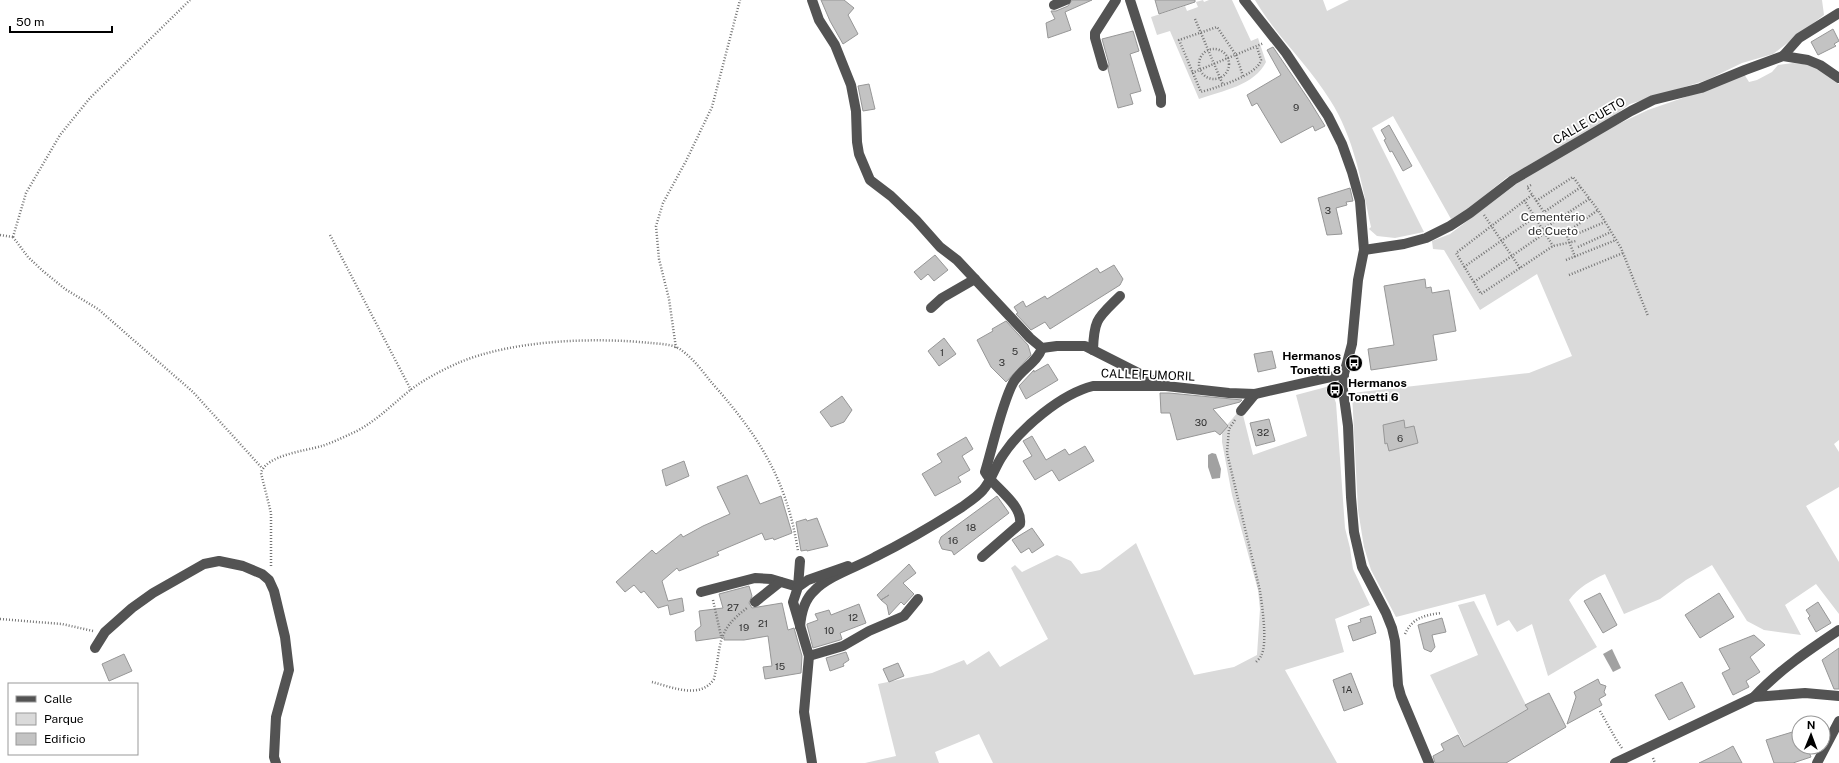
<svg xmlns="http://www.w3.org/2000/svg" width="1839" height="763" viewBox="0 0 1839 763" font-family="'Public Sans',sans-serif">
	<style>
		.green { fill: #dadada }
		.water { fill: #a1a1a1 }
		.building { fill: #c3c3c3; stroke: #979797 }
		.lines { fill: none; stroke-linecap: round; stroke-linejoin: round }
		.path { stroke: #757575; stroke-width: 2.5; stroke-dasharray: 1 2; stroke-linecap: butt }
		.minor { stroke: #535353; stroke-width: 10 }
		.labels { text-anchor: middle; stroke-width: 3.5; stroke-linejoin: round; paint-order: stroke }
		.number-label { font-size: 10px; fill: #313131 }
		.street-label { font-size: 12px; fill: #000; stroke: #fff }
		.park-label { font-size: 12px; fill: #313131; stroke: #fff }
		.poi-label { font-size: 12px; font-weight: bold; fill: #000; stroke: #fff; text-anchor: end }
	</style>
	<rect width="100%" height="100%" fill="#fff"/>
	<g class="green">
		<path d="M1203,0L1204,2L1209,0H1232L1251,41L1258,38L1266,62C1255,85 1222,91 1199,99L1170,31L1157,35L1151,17L1185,6L1187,11L1198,7L1196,2Z"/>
		<path d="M1255,0H1323L1327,11L1349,0H1822L1824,15L1773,54L1742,63L1707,80L1630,104L1608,120L1506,178L1466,211L1451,219L1393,116L1372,128L1424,232L1395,238L1377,236L1369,229L1371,227C1362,184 1354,137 1330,100C1308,64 1276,36 1255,0Z"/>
		<path d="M1793,63C1817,65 1821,69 1839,84V440L1834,444L1839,452V487L1806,506L1839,562V614L1816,584L1785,605L1801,635L1764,630L1747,621L1712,565L1686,580L1660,599L1624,614L1605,574C1590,581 1579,587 1569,600L1597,647L1548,676L1532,624L1517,632L1509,620L1497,626L1485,594L1396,617L1371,570L1364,547L1358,510L1352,393L1529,373L1572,356L1537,274L1480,310L1444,250L1433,249L1432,241L1450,234L1515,185L1566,151L1612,127L1648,110L1697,93L1744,74L1749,82L1757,80L1772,72L1778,65Z"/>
		<path d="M1330,386L1336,403L1345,528L1350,548L1353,569L1370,605L1335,619L1344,652L1285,670L1337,763H993L979,734L935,752L939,763H865L896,756L878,684L932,673L964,660L967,665L989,651L1000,667L1048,639L1011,568L1015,565L1022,572L1057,555L1071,561L1081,574L1100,570L1136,543L1194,675L1234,667L1257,655L1260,609L1258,590L1232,495L1222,442V431L1238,412L1243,415L1253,455L1307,436L1296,395Z"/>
		<path d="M1474,601L1528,709L1465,747L1430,675L1478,655L1458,605Z"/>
	</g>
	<g class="water">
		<path d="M1212,453L1216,454L1221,469L1220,478L1212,479L1208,467V455Z"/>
		<path d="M1612,649L1621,668L1613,672L1603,654Z"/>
	</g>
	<g class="building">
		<path d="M821,0H844L854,8L848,15L858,34L843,44L830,21Z"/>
		<path d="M1072,0H1092L1065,12L1071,30L1048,38L1046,23L1055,19L1051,11H1056L1068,6Z"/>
		<path d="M1155,0H1195V2L1159,14Z"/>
		<path d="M1833,29L1839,41L1834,44L1836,46L1818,55L1811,42Z"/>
		<path d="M1133,31L1139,51L1130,54L1141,91L1130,94L1133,104L1118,108L1108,69L1109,64L1102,39Z"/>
		<path d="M1273,47L1309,100L1325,126L1315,131L1313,126L1281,143L1257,103L1252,106L1247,95L1281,75L1267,50Z"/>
		<path d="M869,84L875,109L863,111L858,86Z"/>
		<path d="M1389,125L1412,166L1403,171L1392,151L1390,152L1384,140L1386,139L1381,130Z"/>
		<path d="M1350,188L1353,201L1346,202L1347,205L1336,208L1342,234L1327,235L1318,198Z"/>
		<path d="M935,255L948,270L934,281L928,274L921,280L914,272Z"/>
		<path d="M1114,265L1123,279L1120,285L1050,329L1045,322L1031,330L1016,314L1018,313L1014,307L1023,301L1026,307L1045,296L1047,299L1097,268L1100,273Z"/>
		<path d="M1425,279L1426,288L1431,287L1432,293L1449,290L1456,331L1433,335L1437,360L1371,370L1368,349L1394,345L1384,286Z"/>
		<path d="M1006,321L1028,345L1031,355L1006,382L991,367L977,340L993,331L992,329Z"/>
		<path d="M944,338L956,354L939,366L928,351Z"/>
		<path d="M1272,351L1276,368L1258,372L1254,354Z"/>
		<path d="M1048,364L1058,380L1026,399L1019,386L1034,370V372Z"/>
		<path d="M1160,393H1169L1242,400L1240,402L1213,409L1228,426L1220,435L1215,431L1177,440L1170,413H1161Z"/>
		<path d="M842,396L852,410L844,422L831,427L820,412Z"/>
		<path d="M1269,419L1275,441L1256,446L1250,423Z"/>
		<path d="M1404,420L1405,428L1414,426L1418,443L1389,451L1387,443L1385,444L1383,425Z"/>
		<path d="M1032,436L1046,460L1065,449L1069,455L1085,446L1094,461L1059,481L1052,470L1035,480L1023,461L1032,456L1023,441Z"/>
		<path d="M966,437L973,449L962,456L970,470L958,477L961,482L935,496L922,474L942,462L937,454Z"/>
		<path d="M684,461L689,476L666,486L662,470Z"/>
		<path d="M747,475L760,504L781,496L792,533L774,540L773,538L765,540L762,533L717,552L719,555L679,571L677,568L662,581L668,601L682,598L684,611L670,615L668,605L658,608L644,591L641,593L634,585L625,592L616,582L652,550L656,554L681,534L683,537L703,526L730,514L717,487Z"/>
		<path d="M997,496L1009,513L954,555L952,551L942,549L939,542L941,537Z"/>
		<path d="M817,518L828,546L807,551V550L801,551L796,522L806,519L807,521Z"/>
		<path d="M1032,528L1044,545L1032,553L1029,548L1021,553L1012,540Z"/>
		<path d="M909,564L916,573L903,583L914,594L904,605L901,602L889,615L887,605L881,600L889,595L881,600L877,595Z"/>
		<path d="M749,586L752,596L749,603L752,608L782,603L788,630L794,628L802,656L801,673L765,679L763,667L772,666L768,636L744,640H724V637L696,641L695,631L701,626L699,611L723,608L719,594Z"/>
		<path d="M1600,593L1617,625L1603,633L1584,601Z"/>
		<path d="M1719,593L1734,617L1700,638L1685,615Z"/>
		<path d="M1818,602L1831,623L1816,632L1808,618L1810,616L1806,610Z"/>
		<path d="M859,604L866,623L840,633L842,639L840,640L813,648L807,625V624L818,620L815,614L829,610L831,615Z"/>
		<path d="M1371,616L1376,633L1353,641L1348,626L1361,622L1360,619Z"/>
		<path d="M1442,618L1446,632L1432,635L1435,647L1431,652L1424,649L1418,625Z"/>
		<path d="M1754,635L1765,645L1750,657L1760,672L1746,681L1749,687L1733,695L1722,673L1730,669L1719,649Z"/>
		<path d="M1839,648V689H1834L1822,660Z"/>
		<path d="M846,652L849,660L843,664L844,666L830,671L826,658Z"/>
		<path d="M124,654L132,671L109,681L102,664Z"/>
		<path d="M898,663L904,676L889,682L883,669Z"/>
		<path d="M1351,673L1363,704L1344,711L1333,680Z"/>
		<path d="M1598,679L1600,684L1606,686L1604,692L1606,695L1599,699L1602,705L1567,724L1576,697L1574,692Z"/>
		<path d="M1682,682L1695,707L1669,720L1655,695Z"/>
		<path d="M1549,693L1566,727L1506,763H1435L1433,756L1444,750L1441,744L1458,735L1464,747L1528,709L1525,705Z"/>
		<path d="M1799,730V747H1807L1811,757L1793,763H1774L1766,740Z"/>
		<path d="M1733,746L1742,763H1699L1722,752Z"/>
	</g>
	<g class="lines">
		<g class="path">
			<path d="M1195,19L1223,85"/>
			<circle cx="1214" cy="64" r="15"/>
			<path d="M1192,73L1264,43"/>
			<path d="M1243,76L1236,55L1217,27L1179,40L1201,92C1215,88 1258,75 1261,60L1257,47"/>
			<path d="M1531,185L1527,187L1544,212L1581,187"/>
			<path d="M1532,195L1456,253L1481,294L1553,246L1576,241"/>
			<path d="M1524,200L1553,246"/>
			<path d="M1536,201L1573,177L1598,210L1621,248L1648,316"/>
			<path d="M1484,215L1520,268"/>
			<path d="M1543,229L1589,199"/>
			<path d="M0,235L13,237"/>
			<path d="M330,235L411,390"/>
			<path d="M1574,235L1605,222"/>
			<path d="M13,237L28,257L43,271L65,289L98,309L193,392L262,468"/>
			<path d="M13,237L26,193L60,135L90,98L190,0"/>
			<path d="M1578,247L1611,232"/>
			<path d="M1575,257L1566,233L1598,210"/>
			<path d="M1566,260L1616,240"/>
			<path d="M1464,267L1535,217"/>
			<path d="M1569,275L1623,253"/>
			<path d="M1474,282L1545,233"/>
			<path d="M676,348L669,299L659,259L656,226L663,203L686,161L712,107L740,0"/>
			<path d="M1235,420L1229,429L1227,453L1260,591C1262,605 1268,644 1261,656C1260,658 1257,661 1255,663"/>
			<path d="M271,566V513L261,473C266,455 305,451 322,446C334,442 346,436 357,431C377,420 392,405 409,391C423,380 442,370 458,363C512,340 593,337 651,343C660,344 674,344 681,350C693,358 703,372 712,383C759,436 787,480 798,551"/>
			<path d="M713,600L721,636"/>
			<path d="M0,619L62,624L93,631"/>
			<path d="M1405,634C1412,618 1425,615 1441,613"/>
			<path d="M652,682C672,687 700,700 714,679C722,644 715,632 747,608"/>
			<path d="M1600,711L1617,741L1622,748"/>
			<path d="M1653,758L1655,763"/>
		</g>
		<g class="minor">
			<path d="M812,0L819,20L835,45L851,85L856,111L857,142L859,154L870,180L891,196L916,220L940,247L957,260L1030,338L1042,348L1057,346H1085L1162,385"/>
			<path d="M1130,0L1161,96V103"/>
			<path d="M1244,0L1286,53L1328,116L1342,144L1352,172L1360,201L1364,250L1358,280L1352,344L1344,374L1343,390L1348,426L1351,497L1354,532L1362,567L1386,613L1392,628L1395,641L1398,685L1401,696L1429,763"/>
			<path d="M1054,5L1066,0"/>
			<path d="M1783,56L1799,38L1839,13"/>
			<path d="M1103,66L1095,38V33L1116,0"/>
			<path d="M1364,250L1404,244L1426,238L1450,226L1470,213L1513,180L1631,111L1653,100L1701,88L1745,70L1783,56L1808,60L1820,65L1839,78"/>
			<path d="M931,308L942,298L975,279"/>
			<path d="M1093,350C1094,318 1098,318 1120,296"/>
			<path d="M1241,411L1255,394"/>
			<path d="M982,557L1020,524C1023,504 993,487 985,472C993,446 1001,406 1013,383C1021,369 1037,363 1042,348"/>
			<path d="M701,592L755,578L771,579L798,587L800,561"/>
			<path d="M755,602L780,582"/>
			<path d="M800,627C801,614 804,600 814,591C828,576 857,567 875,557C905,542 934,525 962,507C969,502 978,496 983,490C992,480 995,466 1003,455C1021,428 1061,394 1093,386H1166L1229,393L1255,394L1344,374"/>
			<path d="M95,648L105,632L132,608L153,593L204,564L219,561L243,566L262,574L269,580L274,591L285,637L289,670L276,717L274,757L276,763"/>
			<path d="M809,656L843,646L869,631L904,616L918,599"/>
			<path d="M1754,697L1805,693L1839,696"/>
			<path d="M812,763L804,712L809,656L793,602L798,587L808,580L848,566"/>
			<path d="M1615,763L1754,697C1779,670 1809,650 1839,630"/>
			<path d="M1817,763L1839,721"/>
		</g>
	</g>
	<defs>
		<g id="bus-disc" transform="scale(0.9)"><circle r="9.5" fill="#000" stroke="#fff"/><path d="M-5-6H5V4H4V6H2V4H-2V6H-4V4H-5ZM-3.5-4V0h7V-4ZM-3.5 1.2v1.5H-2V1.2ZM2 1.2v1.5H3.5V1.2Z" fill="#fff"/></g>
	</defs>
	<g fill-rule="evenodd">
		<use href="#bus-disc" x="1354" y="363"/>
		<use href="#bus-disc" x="1335" y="390"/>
	</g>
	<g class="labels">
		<g class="number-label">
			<text x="1296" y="111">9</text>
			<text x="1328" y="214">3</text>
			<text x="1015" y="355">5</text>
			<text x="942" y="356">1</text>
			<text x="1002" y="366">3</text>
			<text x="1201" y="426">30</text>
			<text x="1263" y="436">32</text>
			<text x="1400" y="442">6</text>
			<text x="971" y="531">18</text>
			<text x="953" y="544">16</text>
			<text x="733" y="611">27</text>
			<text x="853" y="621">12</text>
			<text x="763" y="627">21</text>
			<text x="744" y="631">19</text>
			<text x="829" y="634">10</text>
			<text x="780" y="670">15</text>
			<text x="1347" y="693">1A</text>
		</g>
		<g class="street-label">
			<text transform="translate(1589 121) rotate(-30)" y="4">CALLE CUETO</text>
			<text transform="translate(1148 375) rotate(2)" y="4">CALLE FUMORIL</text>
		</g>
		<g class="park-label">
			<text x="1553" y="221">Cementerio<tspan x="1553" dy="14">de Cueto</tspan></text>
		</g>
		<g class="poi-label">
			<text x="1341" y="360">Hermanos<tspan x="1341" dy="14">Tonetti 8</tspan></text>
			<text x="1348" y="387" text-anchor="start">Hermanos<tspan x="1348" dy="14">Tonetti 6</tspan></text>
		</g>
	</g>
	<rect x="8" y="683" width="130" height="72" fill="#ffffff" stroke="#999999"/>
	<rect x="16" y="696" width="20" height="6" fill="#535353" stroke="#999999"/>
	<text x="44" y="703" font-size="12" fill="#000000">Calle</text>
	<rect x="16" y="713" width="20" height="12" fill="#dadada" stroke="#999999"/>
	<text x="44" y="723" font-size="12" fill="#000000">Parque</text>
	<rect x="16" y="733" width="20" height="12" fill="#c3c3c3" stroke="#999999"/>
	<text x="44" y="743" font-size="12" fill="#000000">Edificio</text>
	<g transform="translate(1811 735) rotate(1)"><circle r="19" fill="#ffffff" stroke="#999999"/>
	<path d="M0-3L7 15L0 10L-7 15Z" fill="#000000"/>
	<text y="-6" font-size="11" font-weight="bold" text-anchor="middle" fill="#000000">N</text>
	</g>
	<path d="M10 26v6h102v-6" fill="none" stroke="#000000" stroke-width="2"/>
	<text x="16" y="26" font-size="12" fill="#000000" stroke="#ffffff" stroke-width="3" paint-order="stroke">50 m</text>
</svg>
